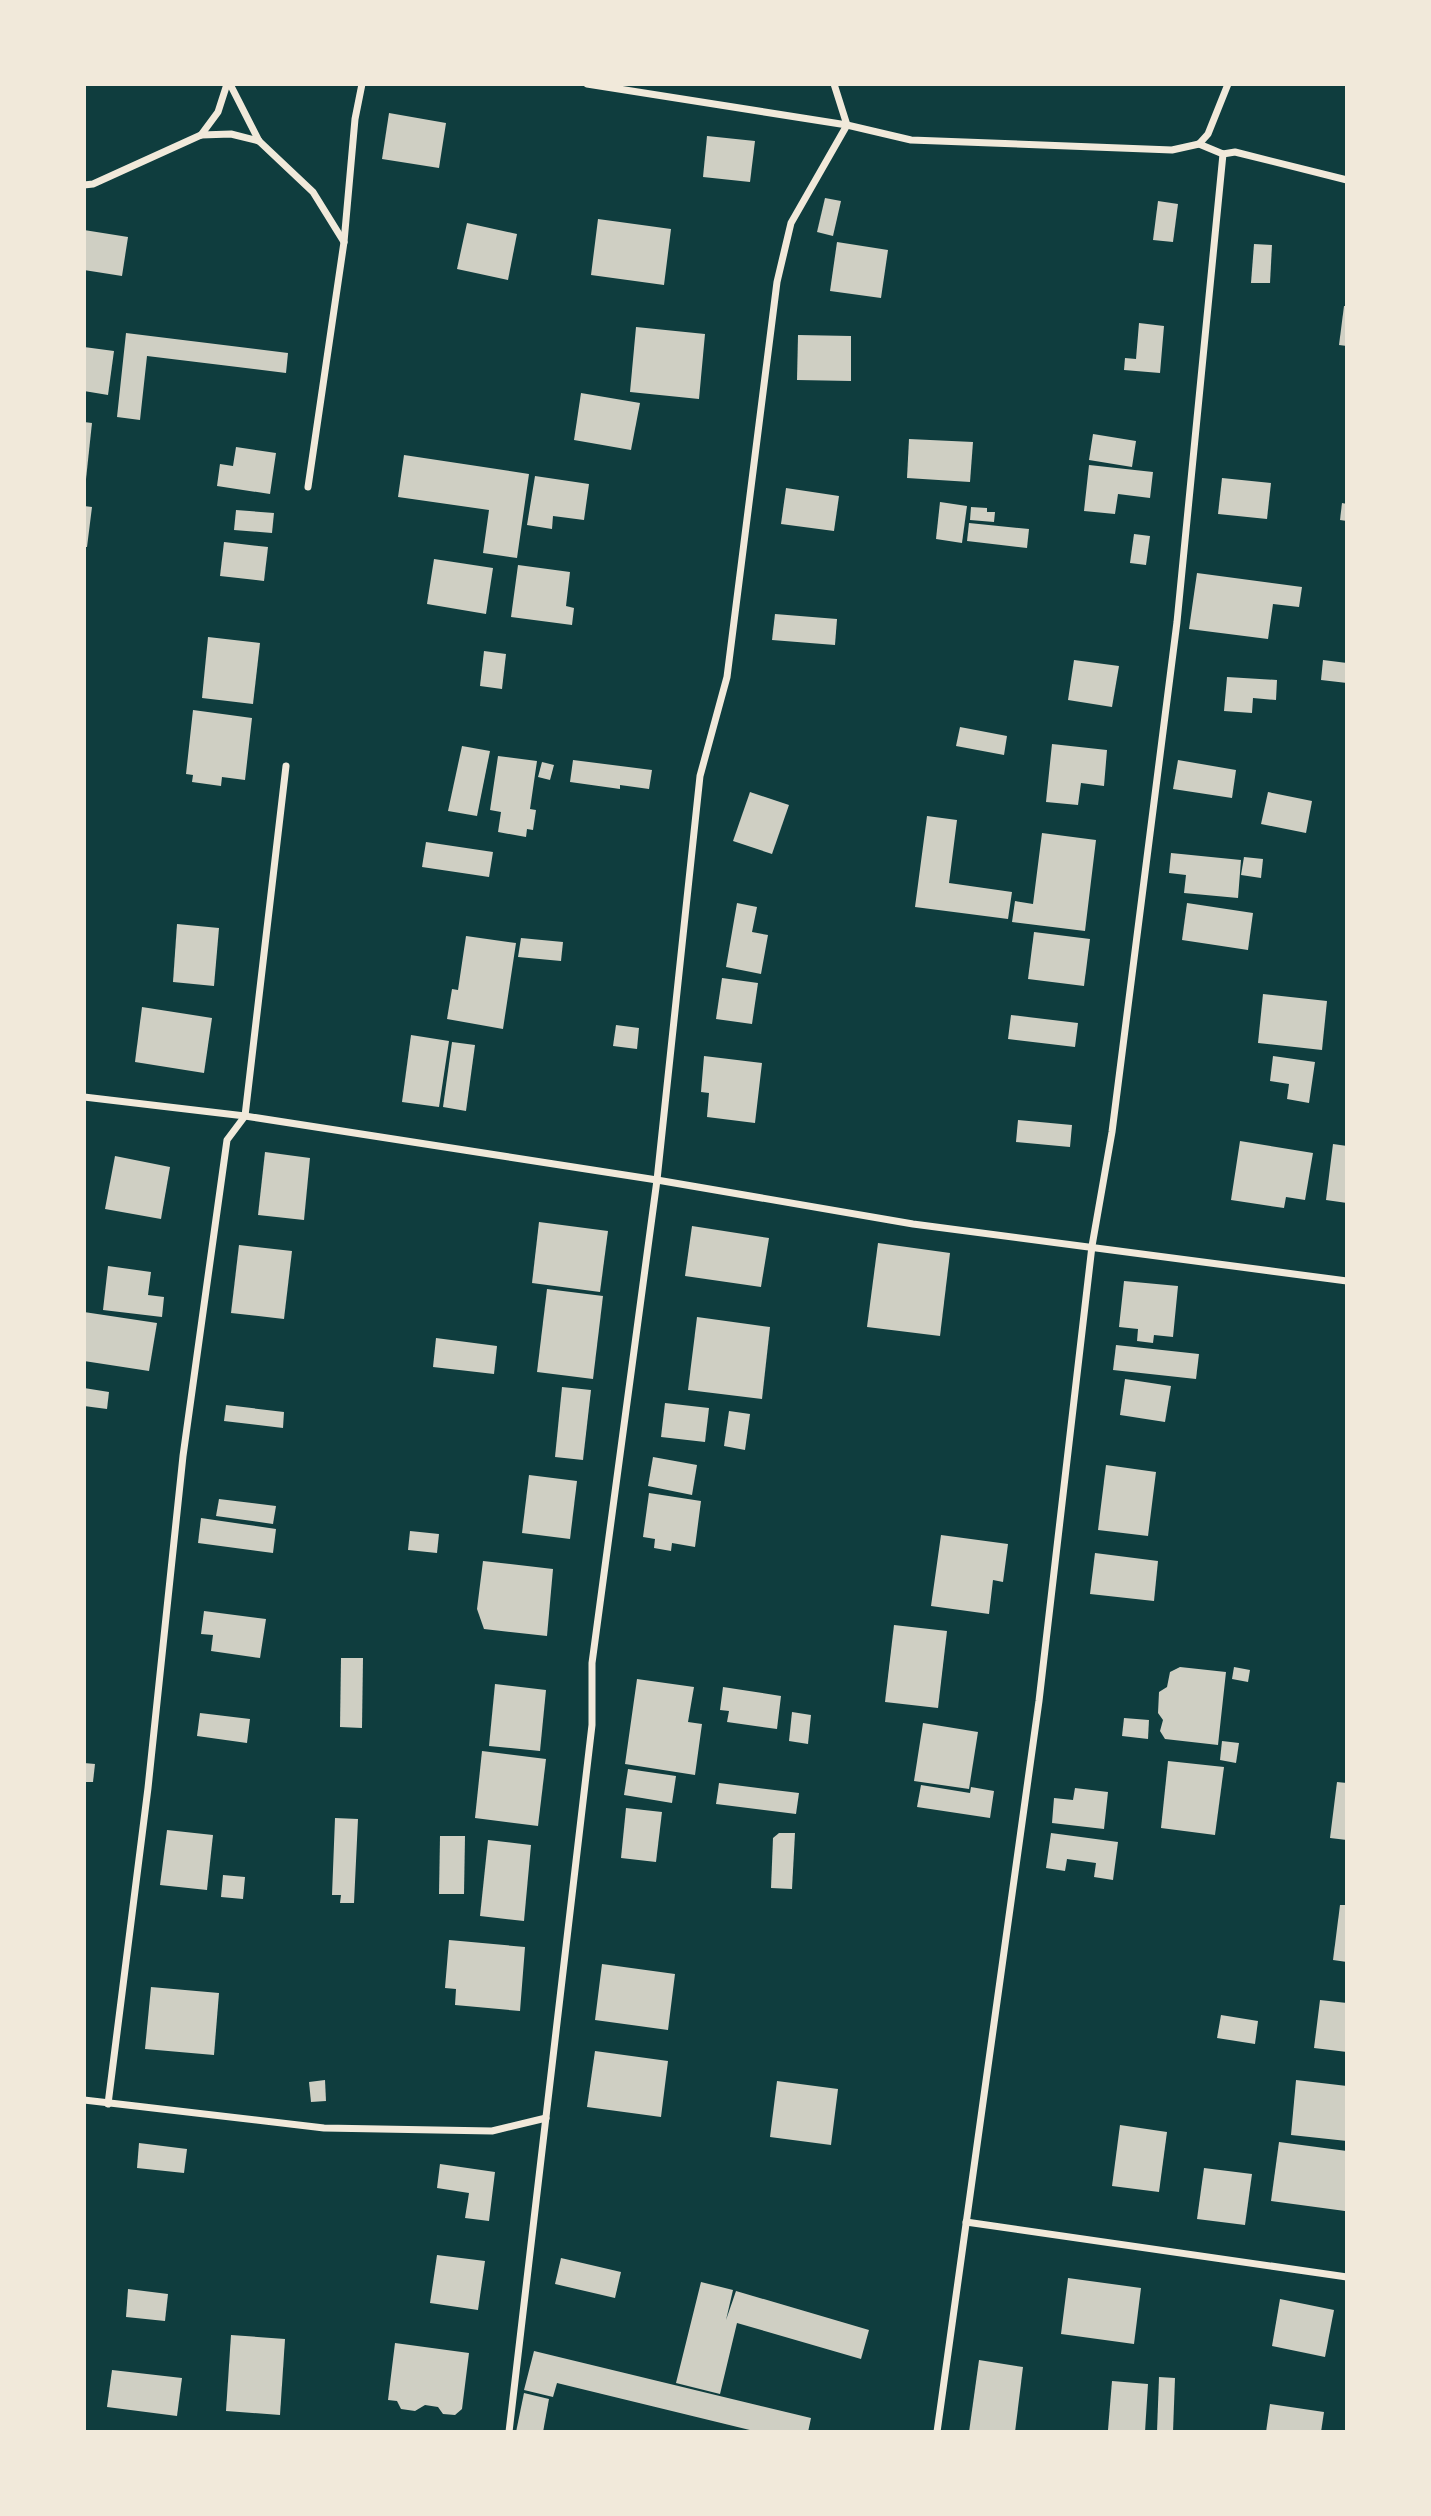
<svg xmlns="http://www.w3.org/2000/svg" width="1431" height="2516" viewBox="0 0 1431 2516" font-family="'IBM Plex Sans',sans-serif">
	<style>
		.building { fill: #cfcfc3 }
		.lines { fill: none; stroke-linecap: round; stroke-linejoin: round }
		.minor { stroke: #f1e9da; stroke-width: 7 }
	</style>
	<rect width="100%" height="100%" fill="#0f3d3e"/>
	<g class="building">
		<path d="M389,113L446,123L439,168L382,159Z"/>
		<path d="M707,136L755,141L750,182L703,177Z"/>
		<path d="M825,198L841,201L833,236L817,232Z"/>
		<path d="M1158,201L1178,204L1173,242L1153,240Z"/>
		<path d="M598,219L671,229L664,285L591,275Z"/>
		<path d="M467,223L517,234L508,280L457,269Z"/>
		<path d="M84,230L128,237L122,276L84,270Z"/>
		<path d="M837,242L888,250L881,298L830,291Z"/>
		<path d="M1254,244L1272,245L1270,283H1251Z"/>
		<path d="M1344,306H1347V346L1339,345Z"/>
		<path d="M1139,323L1164,326L1160,373L1124,370L1125,358L1136,359Z"/>
		<path d="M636,327L705,334L699,399L630,392Z"/>
		<path d="M126,333L288,353L286,373L147,356L140,420L117,417Z"/>
		<path d="M798,335L851,336V381L797,380Z"/>
		<path d="M84,347L114,351L108,395L84,391Z"/>
		<path d="M581,393L640,403L631,450L574,440Z"/>
		<path d="M84,422L92,423L86,479L84,478Z"/>
		<path d="M1093,434L1136,441L1132,467L1089,460Z"/>
		<path d="M909,439L973,442L970,482L907,478Z"/>
		<path d="M236,447L276,453L270,494L217,486L220,464L233,466Z"/>
		<path d="M404,455L529,474L517,558L483,553L489,510L398,497Z"/>
		<path d="M1089,465L1153,472L1150,498L1118,494L1115,514L1084,511Z"/>
		<path d="M535,476L589,484L584,520L553,516L552,529L527,525Z"/>
		<path d="M1222,478L1271,483L1267,519L1218,514Z"/>
		<path d="M786,488L839,496L834,531L781,524Z"/>
		<path d="M940,502L967,506L962,543L936,539Z"/>
		<path d="M1342,503L1347,504V521L1340,520Z"/>
		<path d="M84,506L92,507L87,547H84Z"/>
		<path d="M971,507L987,508V512H995L994,522L970,520Z"/>
		<path d="M236,510L274,513L272,533L234,530Z"/>
		<path d="M969,523L1029,529L1027,548L967,541Z"/>
		<path d="M1134,534L1150,536L1146,565L1130,563Z"/>
		<path d="M224,542L268,547L264,581L220,576Z"/>
		<path d="M434,559L493,568L486,614L427,604Z"/>
		<path d="M518,565L570,572L566,606L574,608L572,625L511,617Z"/>
		<path d="M1197,573L1302,587L1299,607L1273,604L1268,639L1189,629Z"/>
		<path d="M775,614L837,619L835,645L772,640Z"/>
		<path d="M208,637L260,643L253,704L202,698Z"/>
		<path d="M484,651L506,654L502,689L480,686Z"/>
		<path d="M1074,660L1119,666L1112,707L1068,700Z"/>
		<path d="M1323,660L1347,663V683L1321,680Z"/>
		<path d="M1227,677L1277,680L1276,700L1253,698L1252,713L1224,711Z"/>
		<path d="M193,710L252,718L245,780L222,777L221,786L192,782L193,775L186,774Z"/>
		<path d="M960,727L1007,736L1004,755L956,746Z"/>
		<path d="M1052,744L1107,750L1104,786L1081,783L1078,805L1046,802Z"/>
		<path d="M462,746L490,751L477,816L448,811Z"/>
		<path d="M498,756L537,761L530,809L536,810L533,830L527,829L526,837L498,832L501,812L490,810Z"/>
		<path d="M573,760L652,770L649,789L620,785V789L570,782Z"/>
		<path d="M1178,760L1236,770L1232,798L1173,789Z"/>
		<path d="M542,762L554,765L550,780L538,777Z"/>
		<path d="M750,792L789,805L772,854L733,841Z"/>
		<path d="M1268,792L1312,801L1306,833L1261,824Z"/>
		<path d="M927,816L957,820L949,883L1012,892L1008,919L915,907Z"/>
		<path d="M1042,833L1096,840L1085,931L1012,922L1015,901L1033,904Z"/>
		<path d="M426,842L493,852L489,877L422,867Z"/>
		<path d="M1171,853L1241,860L1238,898L1184,893L1186,875L1169,873Z"/>
		<path d="M1244,857L1263,859L1261,878L1241,875Z"/>
		<path d="M737,903L757,907L752,932L768,935L761,974L726,967Z"/>
		<path d="M1187,903L1253,913L1248,950L1182,940Z"/>
		<path d="M177,924L219,928L214,986L173,982Z"/>
		<path d="M1034,932L1090,939L1084,986L1028,979Z"/>
		<path d="M466,936L516,943L503,1029L447,1019L452,989L458,990Z"/>
		<path d="M521,938L563,942L561,961L518,957Z"/>
		<path d="M722,978L758,983L752,1024L716,1019Z"/>
		<path d="M1263,994L1327,1001L1322,1050L1258,1043Z"/>
		<path d="M142,1007L212,1018L204,1073L135,1062Z"/>
		<path d="M1011,1015L1078,1023L1075,1047L1008,1039Z"/>
		<path d="M616,1025L639,1028L637,1049L613,1046Z"/>
		<path d="M411,1035L449,1041L439,1107L402,1102Z"/>
		<path d="M452,1042L475,1045L466,1111L443,1107Z"/>
		<path d="M704,1056L762,1063L755,1123L707,1117L709,1093L701,1092Z"/>
		<path d="M1273,1056L1315,1062L1309,1103L1287,1099L1289,1084L1270,1081Z"/>
		<path d="M1018,1120L1072,1125L1070,1147L1016,1142Z"/>
		<path d="M1240,1141L1313,1153L1305,1200L1286,1197L1284,1208L1231,1200Z"/>
		<path d="M1333,1144L1347,1146V1203L1326,1200Z"/>
		<path d="M265,1152L310,1158L304,1220L258,1215Z"/>
		<path d="M115,1156L170,1167L161,1219L105,1209Z"/>
		<path d="M539,1222L608,1231L600,1292L532,1283Z"/>
		<path d="M692,1226L769,1238L761,1287L685,1276Z"/>
		<path d="M878,1243L950,1253L940,1336L867,1327Z"/>
		<path d="M239,1245L292,1251L284,1319L231,1313Z"/>
		<path d="M108,1266L151,1272L148,1295L164,1297L162,1317L103,1310Z"/>
		<path d="M1124,1281L1178,1286L1173,1337L1154,1335L1153,1343L1137,1341L1138,1329L1119,1327Z"/>
		<path d="M547,1289L603,1296L593,1379L537,1372Z"/>
		<path d="M84,1312L157,1323L149,1371L84,1361Z"/>
		<path d="M697,1317L770,1327L762,1399L688,1390Z"/>
		<path d="M436,1338L497,1346L494,1374L433,1367Z"/>
		<path d="M1116,1345L1199,1354L1196,1379L1113,1370Z"/>
		<path d="M1125,1379L1171,1386L1165,1422L1120,1415Z"/>
		<path d="M562,1387L591,1390L583,1460L555,1457Z"/>
		<path d="M84,1388L109,1392L107,1409L84,1406Z"/>
		<path d="M665,1403L709,1408L705,1442L661,1437Z"/>
		<path d="M226,1405L284,1412L283,1428L224,1421Z"/>
		<path d="M729,1411L750,1414L745,1450L724,1446Z"/>
		<path d="M653,1457L697,1465L692,1495L648,1486Z"/>
		<path d="M1106,1465L1156,1472L1148,1536L1098,1530Z"/>
		<path d="M529,1475L577,1481L570,1539L522,1533Z"/>
		<path d="M649,1493L701,1501L695,1547L672,1543L671,1551L654,1548L655,1539L643,1537Z"/>
		<path d="M219,1499L276,1506L273,1524L216,1516Z"/>
		<path d="M201,1518L276,1529L273,1553L198,1543Z"/>
		<path d="M410,1531L439,1534L437,1553L408,1550Z"/>
		<path d="M941,1535L1008,1544L1003,1582L993,1580L989,1614L931,1606Z"/>
		<path d="M1095,1553L1158,1561L1154,1601L1090,1594Z"/>
		<path d="M483,1561L553,1569L547,1636L484,1629L477,1609Z"/>
		<path d="M204,1611L266,1619L260,1658L211,1651L213,1635L201,1634Z"/>
		<path d="M894,1625L947,1631L938,1708L885,1702Z"/>
		<path d="M341,1658H363L362,1728L340,1727Z"/>
		<path d="M1180,1667L1226,1672L1218,1745L1165,1739L1160,1731L1163,1720L1158,1713L1159,1692L1167,1687L1170,1672Z"/>
		<path d="M1234,1667L1250,1670L1248,1682L1232,1679Z"/>
		<path d="M637,1679L694,1687L688,1722L702,1724L695,1775L625,1764Z"/>
		<path d="M495,1684L546,1690L540,1751L489,1746Z"/>
		<path d="M723,1687L781,1696L777,1729L727,1722L729,1711L720,1710Z"/>
		<path d="M792,1712L811,1715L808,1744L789,1741Z"/>
		<path d="M200,1713L250,1719L247,1743L197,1736Z"/>
		<path d="M1124,1718L1149,1720L1148,1739L1122,1736Z"/>
		<path d="M923,1723L978,1732L969,1789L914,1781Z"/>
		<path d="M1222,1741L1239,1743L1236,1763L1220,1760Z"/>
		<path d="M482,1751L546,1759L538,1826L475,1818Z"/>
		<path d="M1168,1761L1224,1767L1215,1835L1161,1828Z"/>
		<path d="M84,1763L95,1764L93,1782H84Z"/>
		<path d="M628,1769L676,1776L672,1803L624,1795Z"/>
		<path d="M1337,1782L1347,1783V1840L1330,1838Z"/>
		<path d="M719,1783L799,1793L796,1814L716,1804Z"/>
		<path d="M921,1785L970,1793L971,1787L994,1791L990,1818L917,1807Z"/>
		<path d="M1075,1788L1108,1792L1104,1829L1052,1823L1054,1798L1073,1800Z"/>
		<path d="M626,1808L662,1812L656,1862L621,1858Z"/>
		<path d="M335,1818L358,1819L354,1903H340L341,1895H332Z"/>
		<path d="M167,1830L213,1835L207,1890L160,1885Z"/>
		<path d="M779,1833H795L792,1889L771,1888L773,1838Z"/>
		<path d="M1051,1833L1118,1842L1113,1880L1094,1877L1096,1863L1067,1859L1065,1871L1046,1868Z"/>
		<path d="M440,1836H465L464,1894H439Z"/>
		<path d="M488,1840L531,1845L524,1921L480,1916Z"/>
		<path d="M223,1875L245,1877L243,1899L221,1897Z"/>
		<path d="M1340,1905H1347V1962L1333,1960Z"/>
		<path d="M449,1940L525,1947L520,2011L455,2005L456,1989L445,1988Z"/>
		<path d="M602,1964L675,1974L668,2030L595,2020Z"/>
		<path d="M151,1987L219,1993L214,2055L145,2049Z"/>
		<path d="M1320,2000L1347,2003V2052L1314,2048Z"/>
		<path d="M1221,2015L1258,2021L1255,2044L1217,2038Z"/>
		<path d="M595,2051L668,2061L661,2117L587,2107Z"/>
		<path d="M325,2080L326,2101L311,2102L309,2082Z"/>
		<path d="M1296,2080L1347,2086V2141L1291,2135Z"/>
		<path d="M777,2081L838,2089L831,2145L770,2137Z"/>
		<path d="M1120,2125L1167,2132L1159,2192L1112,2186Z"/>
		<path d="M1279,2142L1347,2151L1345,2211L1271,2201Z"/>
		<path d="M139,2143L187,2149L184,2173L137,2168Z"/>
		<path d="M440,2164L495,2172L489,2221L465,2218L469,2193L437,2188Z"/>
		<path d="M1204,2168L1252,2174L1245,2225L1197,2219Z"/>
		<path d="M437,2255L485,2261L478,2310L430,2303Z"/>
		<path d="M561,2258L621,2272L615,2298L555,2284Z"/>
		<path d="M1068,2278L1141,2288L1134,2344L1061,2334Z"/>
		<path d="M701,2282L733,2290L726,2320L736,2291L869,2330L861,2359L737,2323L720,2394L676,2383Z"/>
		<path d="M128,2289L168,2294L165,2321L126,2317Z"/>
		<path d="M1280,2299L1334,2310L1325,2357L1272,2346Z"/>
		<path d="M231,2335L285,2339L280,2415L226,2411Z"/>
		<path d="M395,2343L469,2353L462,2409L455,2415L443,2414L438,2407L425,2405L415,2411L401,2409L397,2401L388,2400Z"/>
		<path d="M534,2351L811,2418L808,2432H758L557,2383L553,2397L524,2390Z"/>
		<path d="M979,2360L1023,2367L1015,2432H969Z"/>
		<path d="M112,2370L182,2378L177,2416L107,2407Z"/>
		<path d="M1159,2377L1175,2378L1173,2432H1157Z"/>
		<path d="M1112,2381L1148,2384L1145,2432L1108,2430Z"/>
		<path d="M524,2393L549,2399L543,2432H516Z"/>
		<path d="M1270,2404L1324,2412L1321,2432H1266Z"/>
	</g>
	<g class="lines">
		<g class="minor">
			<path d="M230,84L259,141L313,192L344,242"/>
			<path d="M587,84L847,125L911,140L1172,150L1199,144L1208,134L1228,84"/>
			<path d="M201,135L218,112L227,84"/>
			<path d="M1199,144L1223,154L1235,152L1347,180"/>
			<path d="M84,185L93,184L201,135L231,134L259,141"/>
			<path d="M308,487L344,242L355,119L362,84"/>
			<path d="M84,1097L245,1116L657,1180L913,1224L1347,1281"/>
			<path d="M84,2100L324,2128L492,2131L546,2118"/>
			<path d="M108,2104L148,1788L183,1456L227,1140L245,1116L286,766"/>
			<path d="M966,2222L1347,2277"/>
			<path d="M509,2432L592,1725V1663L657,1180L700,776L727,677L777,282L791,223L847,125L834,84"/>
			<path d="M937,2432L1039,1701L1092,1246L1112,1132L1177,622L1223,154"/>
		</g>
	</g>
	<rect width="1431" height="2516" fill="none" stroke="#f1e9da" stroke-width="172"/>
</svg>
